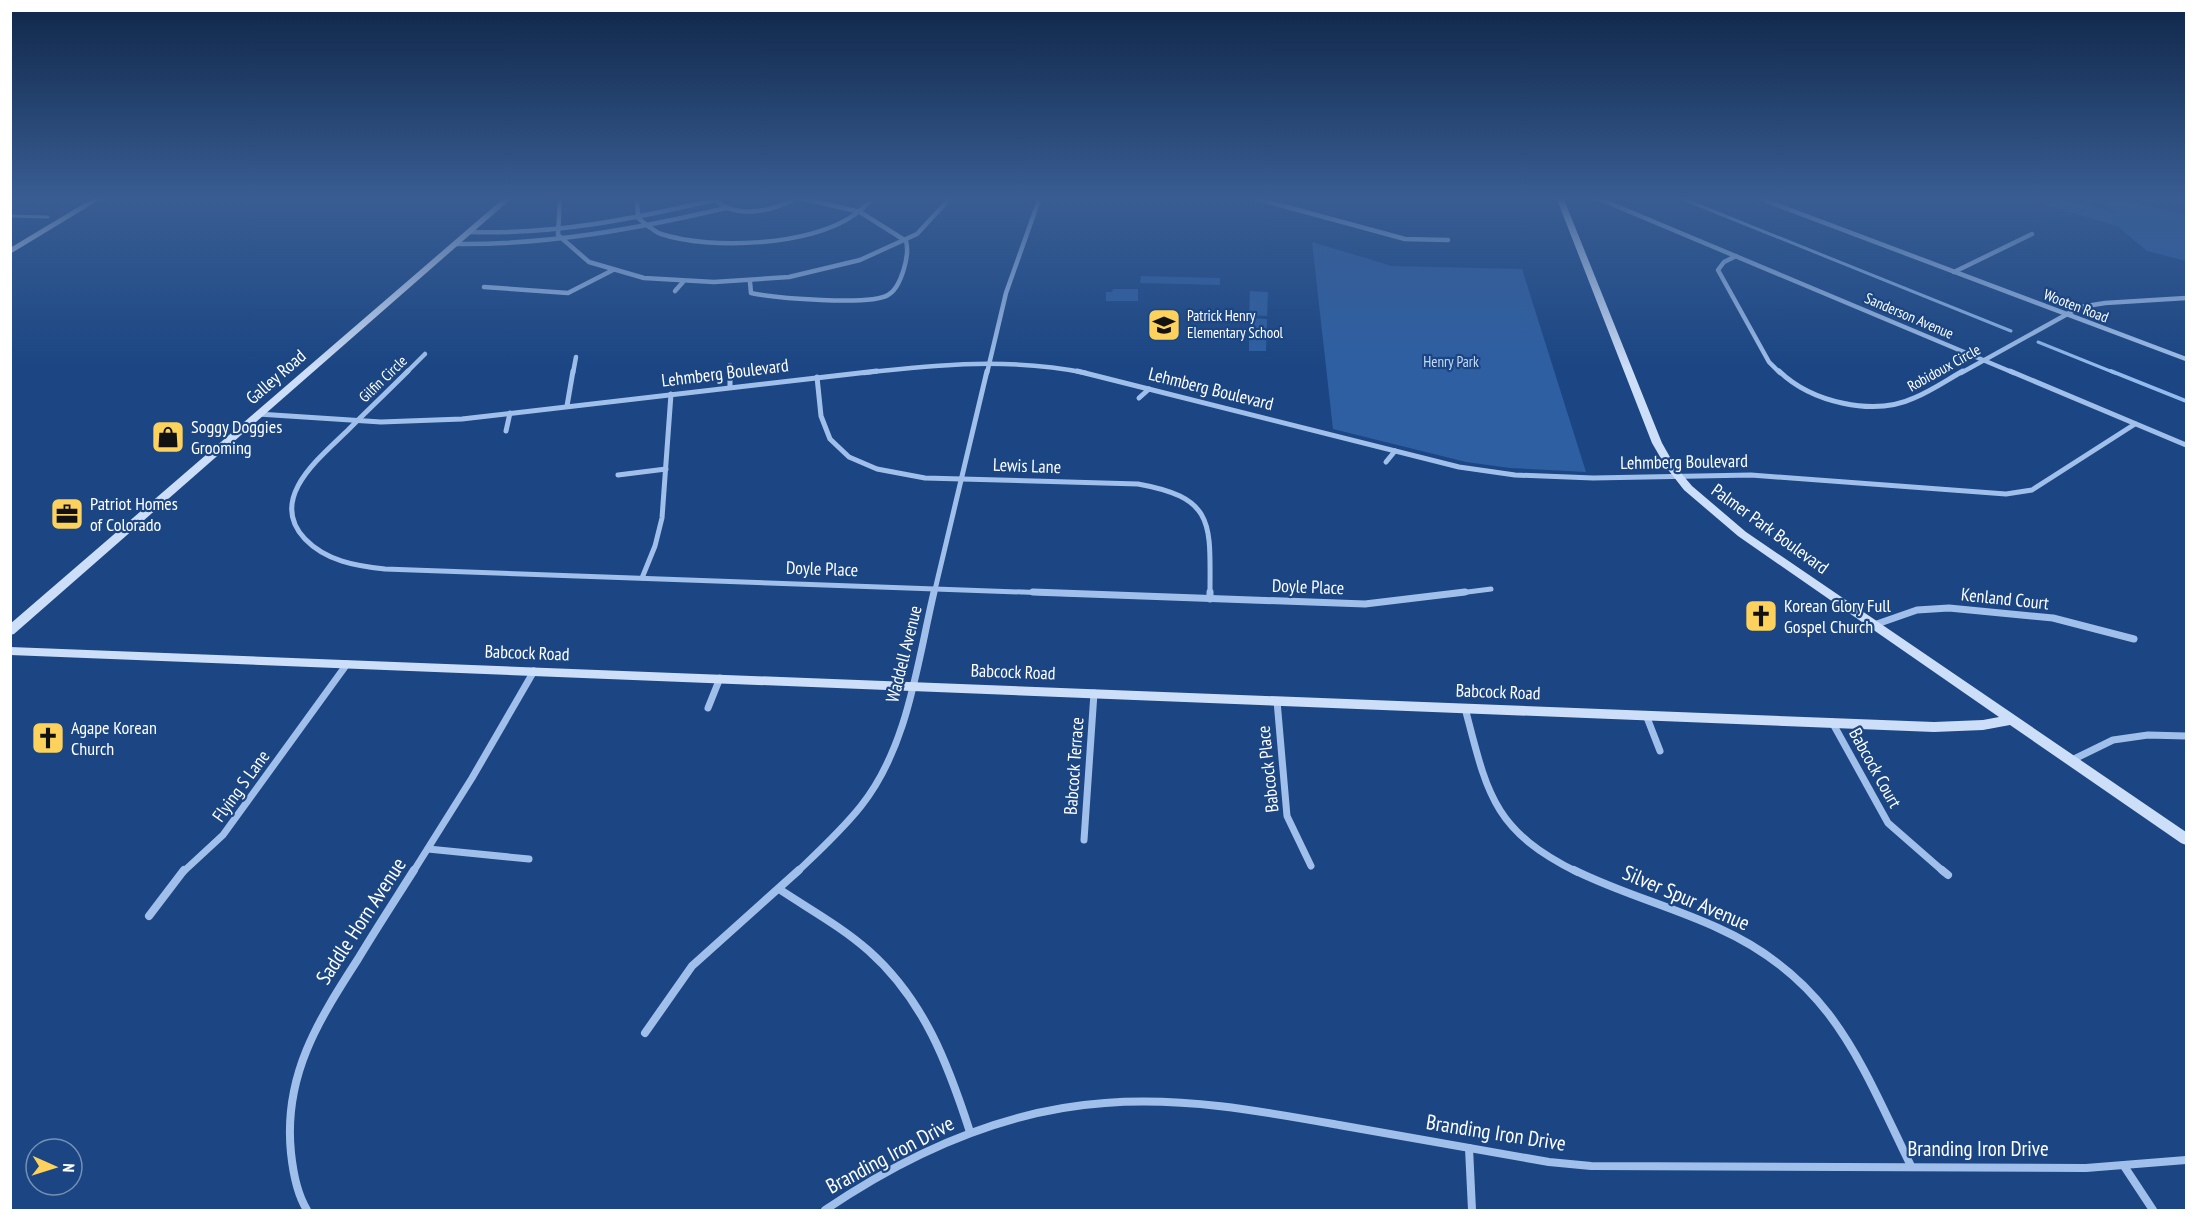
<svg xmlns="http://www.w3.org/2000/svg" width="2197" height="1221" viewBox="0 0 2197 1221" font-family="'PT Sans Narrow',sans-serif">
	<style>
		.green { fill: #2e5fa2 }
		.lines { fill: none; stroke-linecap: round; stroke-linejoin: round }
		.stream-far1 { stroke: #93bbed; stroke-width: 3 }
		.stream { stroke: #93bbed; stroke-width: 4 }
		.street-far3 { stroke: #a0c0eb; stroke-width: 4.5 }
		.street-far2 { stroke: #a0c0eb; stroke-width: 5 }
		.street-far1 { stroke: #a0c0eb; stroke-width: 7 }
		.street { stroke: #a0c0eb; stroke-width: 8 }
		.secondary { fill: #ccdef8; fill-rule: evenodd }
		.labels { text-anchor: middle; stroke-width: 4.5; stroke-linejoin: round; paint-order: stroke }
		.far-street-label { font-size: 15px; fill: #fff; stroke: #1b4683 }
		.far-poi-label { font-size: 15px; fill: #fff; stroke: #1b4683; text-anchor: start }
		.far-park-label { font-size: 15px; fill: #c5dbf8; stroke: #1b4683 }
		.street-label { font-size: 18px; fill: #fff; stroke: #1b4683 }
		.poi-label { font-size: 18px; fill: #fff; stroke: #1b4683; text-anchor: start }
		.near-street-label { font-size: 21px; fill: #fff; stroke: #1b4683 }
	</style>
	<rect width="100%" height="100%" fill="#1b4683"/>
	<g class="green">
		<path d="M11,197H91L80,203L11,202Z"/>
		<path d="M2020,197H2061L2121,215L2090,197H2114L2186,215V261L2147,251L2117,226Z"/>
		<path d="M1312,242L1392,266L1522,269L1586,472L1510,468L1466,462L1333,429Z"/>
		<path d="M1141,276L1220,278V285L1140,283Z"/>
		<path d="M1113,289H1138V301H1106V292H1112Z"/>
		<path d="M1250,291L1268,292L1267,316L1249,315Z"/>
		<path d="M1249,318L1267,319L1266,351H1249Z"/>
	</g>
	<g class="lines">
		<g class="stream-far1">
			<path d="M1678,197L2011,331"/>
			<path d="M10,216L48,217"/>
			<path d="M2038,342L2115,373"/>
		</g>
		<path class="stream" d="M2111,371L2186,401"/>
		<g class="street-far3">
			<path d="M560,197L558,235L589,262L644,278L714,282L789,277L860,260L917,234L951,197"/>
			<path d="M637,197L638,218C645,223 653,231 661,234C710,250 811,246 854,215C862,210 868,203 875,197"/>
			<path d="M713,197C733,221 774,211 798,197"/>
			<path d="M1250,197L1405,239L1448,240"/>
			<path d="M1588,197L1602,200L2014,373"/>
			<path d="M1756,197L2186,359"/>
			<path d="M2180,197L2186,201"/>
			<path d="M469,232C553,235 633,219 714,200"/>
			<path d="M455,244C548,245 636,229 726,208"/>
			<path d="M1736,256L1724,262L1718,270L1769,362L1780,373"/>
			<path d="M1954,272L2032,234"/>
			<path d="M750,282L751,293C774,298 870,306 888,295C901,288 910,255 906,241L860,212L797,197"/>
			<path d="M484,287L568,293L613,270"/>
			<path d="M675,291L683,282"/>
			<path d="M730,365V373"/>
			<path d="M406,373L425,354"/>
			<path d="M573,373L576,357"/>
			<path d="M864,373C938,364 1013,358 1086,373"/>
			<path d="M987,373L1006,293L1040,197"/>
			<path d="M1961,373L2080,307L2105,303L2186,298"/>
		</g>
		<g class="street-far2">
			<path d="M408,371C388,391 368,410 349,429C322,456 266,498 305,539C326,561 356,566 385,569L1075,594"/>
			<path d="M730,371V387"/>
			<path d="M1077,371L1459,467L1515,475L1593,478L1751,475L2006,494L2032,490L2135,424"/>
			<path d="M1779,371C1811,402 1873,417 1914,398C1931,391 1947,380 1963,371"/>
			<path d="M2010,371L2186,445"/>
			<path d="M817,377L821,416L830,439L849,457L877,469L925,478L1138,484C1216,498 1210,524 1210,594"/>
			<path d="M1139,398L1149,389"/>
			<path d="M567,406L573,371"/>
			<path d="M258,414L381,422L462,419L877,371"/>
			<path d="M506,431L510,413"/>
			<path d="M1386,462L1395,451"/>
			<path d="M618,475L666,469"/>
			<path d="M642,578L655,546L662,518L671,394"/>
			<path d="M934,594L987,371"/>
			<path d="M1452,594L1491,589"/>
		</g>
		<g class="street-far1">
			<path d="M1033,592L1365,604L1465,592"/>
			<path d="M1210,599V592"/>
			<path d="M1874,625L1917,610L1949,608L2053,618L2134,639"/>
			<path d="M1277,701L1287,816L1311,866"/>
			<path d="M708,708L720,678"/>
			<path d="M1465,708C1487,792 1492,830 1577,872"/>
			<path d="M1646,715L1660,751"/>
			<path d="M1832,722L1888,823L1944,872"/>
			<path d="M2072,760L2113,740L2148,735L2186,736"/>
			<path d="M1084,840L1094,693"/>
			<path d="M428,849L529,859"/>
			<path d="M183,872L223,835L347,664"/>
			<path d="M413,872L472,778L534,671"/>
			<path d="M797,872C819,851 842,830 861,806C908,747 917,664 934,592"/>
		</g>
		<g class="street">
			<path d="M1574,870C1620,893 1670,906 1718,928C1832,979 1860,1062 1911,1166"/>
			<path d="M1942,870L1948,875"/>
			<path d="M779,889C809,909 842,927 869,951C924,1000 948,1064 970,1132"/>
			<path d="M149,916L184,870"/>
			<path d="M645,1033L692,966L799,870"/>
			<path d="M1469,1148L1472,1210"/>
			<path d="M2124,1166L2153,1210"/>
			<path d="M307,1210C297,1194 293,1172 291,1153C283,1076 318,1021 358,959C376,929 395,900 414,870"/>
			<path d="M825,1210C909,1153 1003,1110 1105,1103C1185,1097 1261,1111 1339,1125C1409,1138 1479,1150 1549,1162L1591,1166L2086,1168L2186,1160"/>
		</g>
		<g class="secondary">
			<path d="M95,197H104L10,254V248Z"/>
			<path d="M505,197H513L14,634L10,635V624Z"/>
			<path d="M1556,197H1563L1662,443L1675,466L1692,486L1746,532L2186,832V845L2181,843L2010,725L1983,730L1934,732L10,655V647L1934,722L1983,720L1999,717L1738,536L1684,490L1666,467L1652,443Z"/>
		</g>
	</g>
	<linearGradient id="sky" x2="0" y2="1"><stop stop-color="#0f2648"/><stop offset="0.54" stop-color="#395d93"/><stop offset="1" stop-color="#395d93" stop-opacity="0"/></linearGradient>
	<rect width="2197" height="368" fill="url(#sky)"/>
	<defs>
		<g id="school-square" transform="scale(1.725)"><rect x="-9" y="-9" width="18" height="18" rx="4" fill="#fcd25d" stroke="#1b4683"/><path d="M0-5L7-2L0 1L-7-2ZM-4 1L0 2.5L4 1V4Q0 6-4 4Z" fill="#111"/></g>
		<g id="shop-square" transform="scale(1.725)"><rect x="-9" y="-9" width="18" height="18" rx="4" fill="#fcd25d" stroke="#1b4683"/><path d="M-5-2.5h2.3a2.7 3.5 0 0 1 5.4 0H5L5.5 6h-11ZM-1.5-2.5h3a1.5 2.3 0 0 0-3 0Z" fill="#111"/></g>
		<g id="office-square" transform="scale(1.725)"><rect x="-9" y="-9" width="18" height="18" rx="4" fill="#fcd25d" stroke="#1b4683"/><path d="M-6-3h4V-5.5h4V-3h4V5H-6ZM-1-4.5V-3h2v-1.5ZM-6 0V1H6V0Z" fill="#111"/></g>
		<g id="church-square" transform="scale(1.725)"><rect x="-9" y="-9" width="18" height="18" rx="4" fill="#fcd25d" stroke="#1b4683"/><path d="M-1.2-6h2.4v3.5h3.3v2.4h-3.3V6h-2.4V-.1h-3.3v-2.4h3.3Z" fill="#111"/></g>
	</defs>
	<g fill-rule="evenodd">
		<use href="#school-square" x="1164" y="325"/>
		<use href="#shop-square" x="168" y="437"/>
		<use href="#office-square" x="67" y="514"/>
		<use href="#church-square" x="1761" y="616"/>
		<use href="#church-square" x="48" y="738"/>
	</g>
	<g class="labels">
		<g class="far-street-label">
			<text transform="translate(2076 306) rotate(21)" y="5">Wooten Road</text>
			<text transform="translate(1909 316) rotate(23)" y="5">Sanderson Avenue</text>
			<text transform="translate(1944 368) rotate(-29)" y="5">Robidoux Circle</text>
			<text transform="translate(383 379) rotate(-44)" y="5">Gilfin Circle</text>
		</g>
		<g class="far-poi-label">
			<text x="1187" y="321">Patrick Henry<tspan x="1187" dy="17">Elementary School</tspan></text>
		</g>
		<g class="far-park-label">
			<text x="1451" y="367">Henry Park</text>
		</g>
		<g class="street-label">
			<text transform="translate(725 373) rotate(-7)" y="6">Lehmberg Boulevard</text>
			<text transform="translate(276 377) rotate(-41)" y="6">Galley Road</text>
			<text transform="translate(1211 389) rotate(14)" y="6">Lehmberg Boulevard</text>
			<text transform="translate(1684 462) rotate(-1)" y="6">Lehmberg Boulevard</text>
			<text transform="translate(1027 466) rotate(2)" y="6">Lewis Lane</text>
			<text transform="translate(1770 529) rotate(36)" y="6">Palmer Park Boulevard</text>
			<text transform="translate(822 569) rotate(2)" y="6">Doyle Place</text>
			<text transform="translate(1308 587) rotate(2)" y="6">Doyle Place</text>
			<text transform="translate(2005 599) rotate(6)" y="6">Kenland Court</text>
			<text transform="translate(527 653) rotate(2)" y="6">Babcock Road</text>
			<text transform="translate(904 654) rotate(-76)" y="6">Waddell Avenue</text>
			<text transform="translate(1013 672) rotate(2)" y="6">Babcock Road</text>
			<text transform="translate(1498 692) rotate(2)" y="6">Babcock Road</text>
			<text transform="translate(1074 766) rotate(-86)" y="6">Babcock Terrace</text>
			<text transform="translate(1875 768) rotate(61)" y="6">Babcock Court</text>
			<text transform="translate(1268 769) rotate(-96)" y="6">Babcock Place</text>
			<text transform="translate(241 786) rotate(-54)" y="6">Flying S Lane</text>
		</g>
		<g class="poi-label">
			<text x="191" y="433">Soggy Doggies<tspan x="191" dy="21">Grooming</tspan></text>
			<text x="90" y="510">Patriot Homes<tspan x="90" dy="21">of Colorado</tspan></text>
			<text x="1784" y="612">Korean Glory Full<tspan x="1784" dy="21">Gospel Church</tspan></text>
			<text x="71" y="734">Agape Korean<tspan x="71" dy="21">Church</tspan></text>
		</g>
		<g class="near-street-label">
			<text transform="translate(1686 898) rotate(23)" y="7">Silver Spur Avenue</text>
			<text transform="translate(361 921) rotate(-57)" y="7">Saddle Horn Avenue</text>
			<text transform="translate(1496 1133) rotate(9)" y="7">Branding Iron Drive</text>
			<text x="1978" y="1156">Branding Iron Drive</text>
			<text transform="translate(890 1155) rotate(-28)" y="7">Branding Iron Drive</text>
		</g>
	</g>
	<rect width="2197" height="1221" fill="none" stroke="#ffffff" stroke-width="24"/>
	<g transform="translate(54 1167) rotate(93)"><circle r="28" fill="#1b4683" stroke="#7690b5" stroke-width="1.5"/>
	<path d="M0-4.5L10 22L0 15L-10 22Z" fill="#fcd25d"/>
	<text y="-9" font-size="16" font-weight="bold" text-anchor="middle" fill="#ffffff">N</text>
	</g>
</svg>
